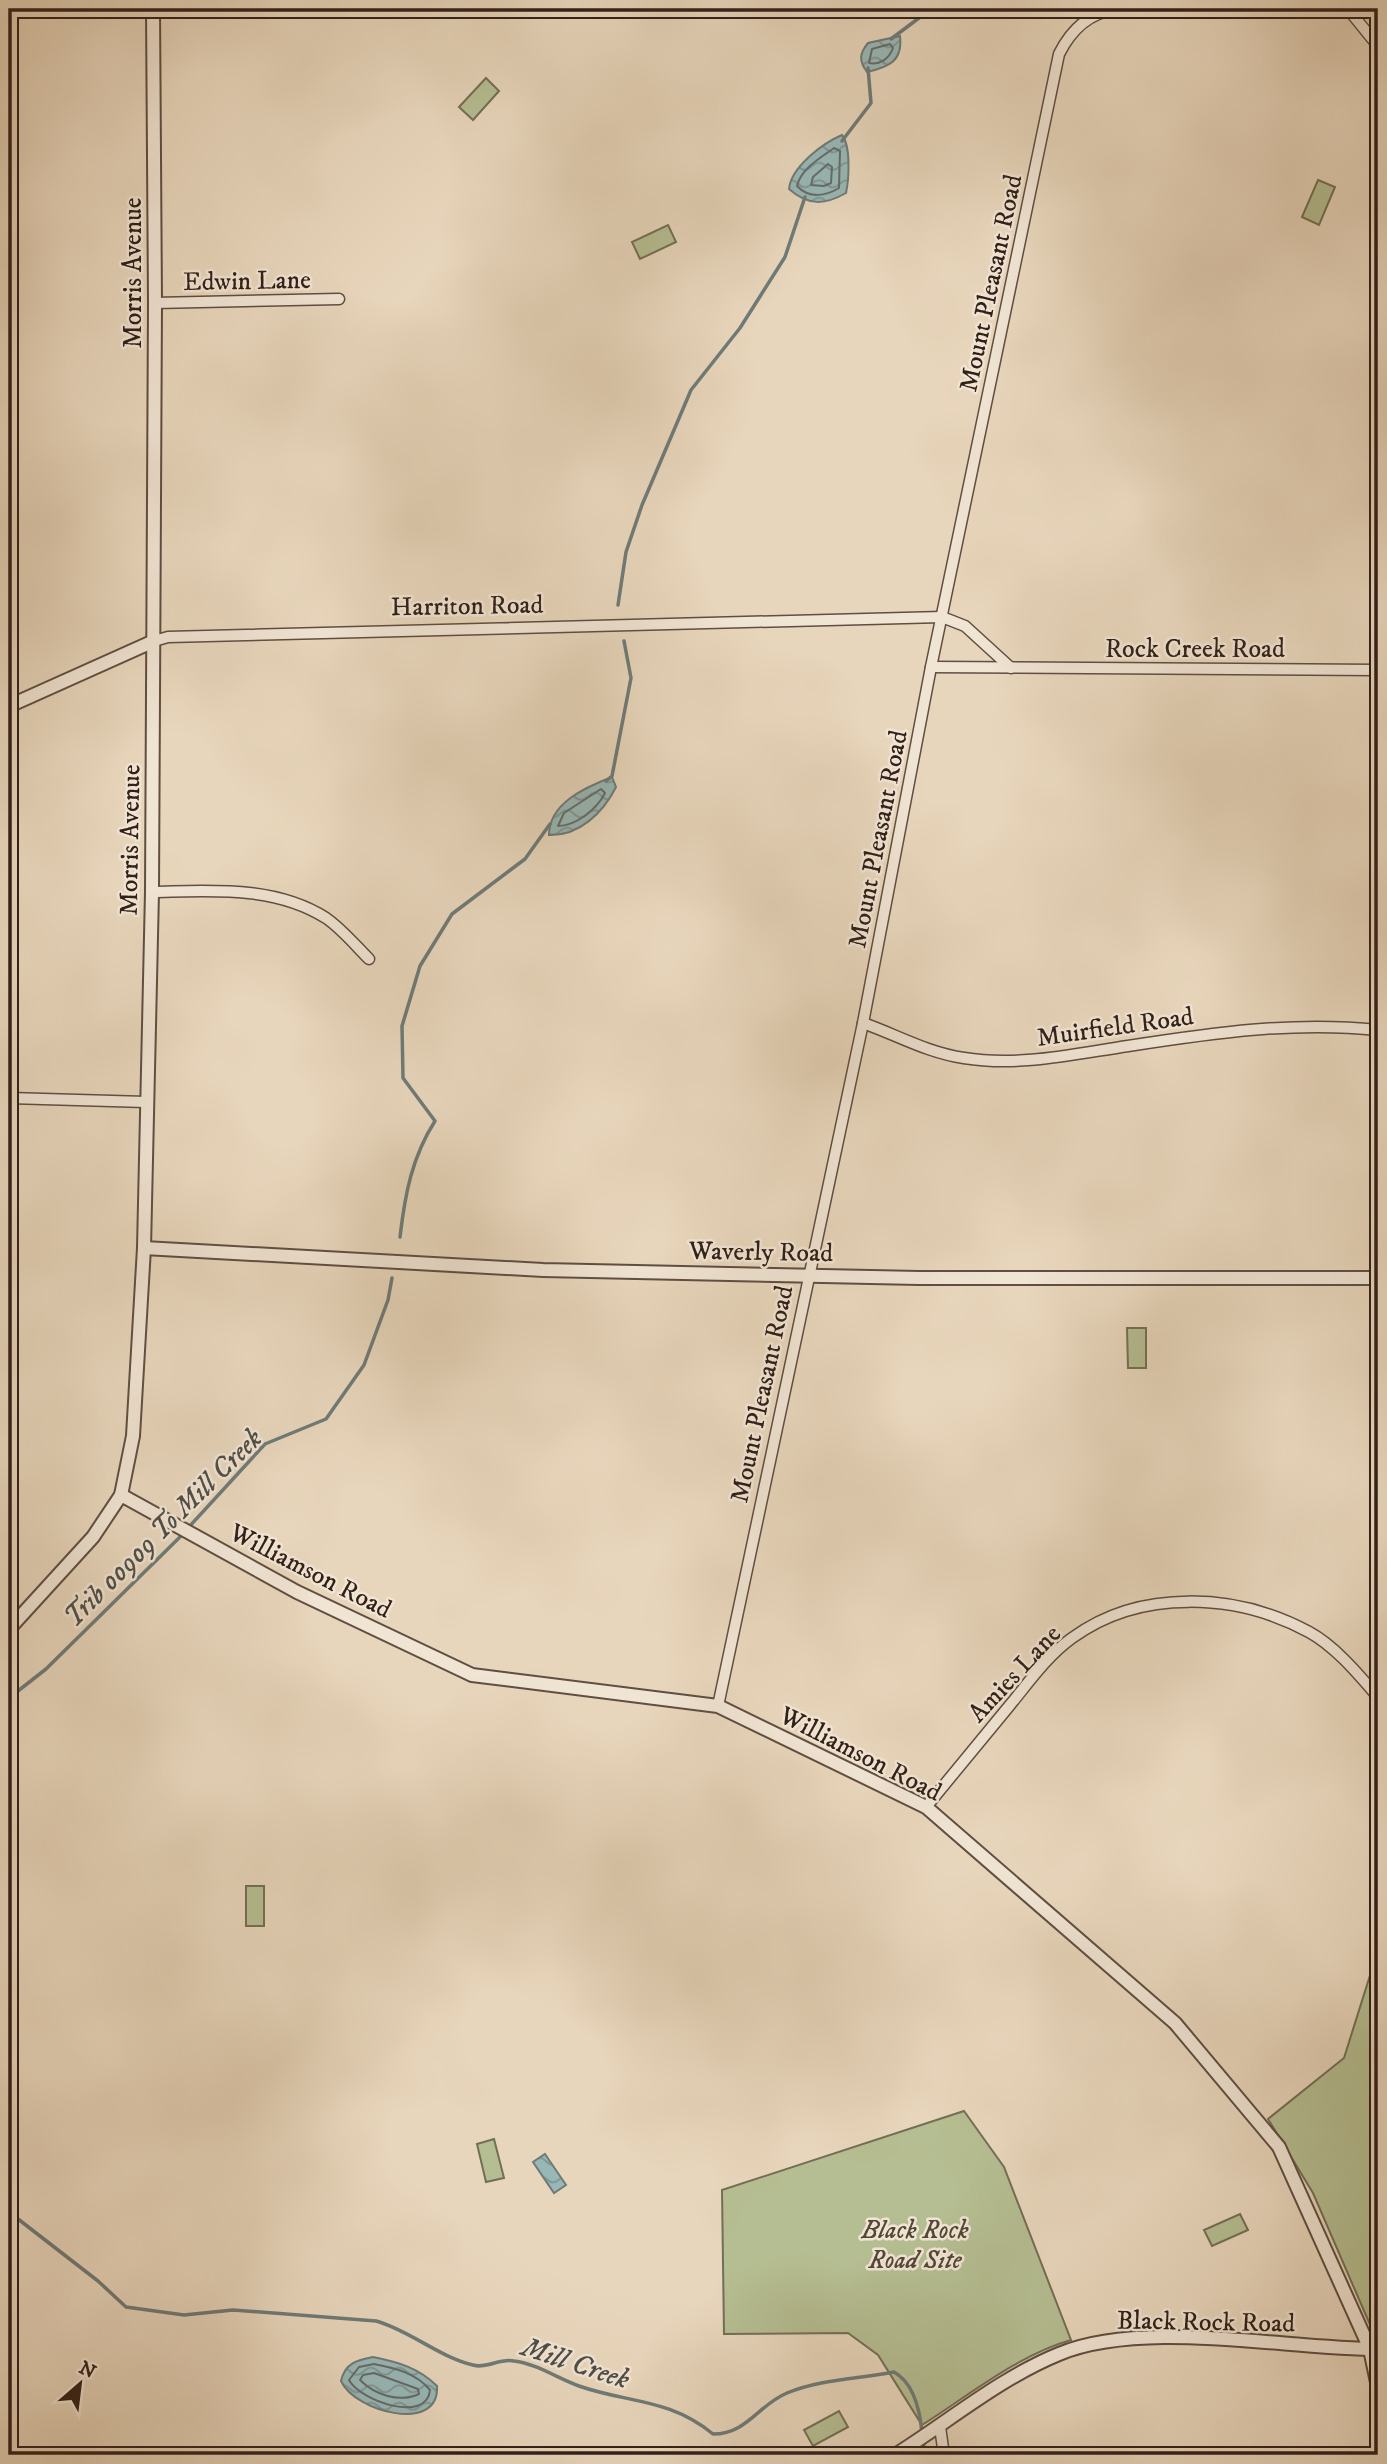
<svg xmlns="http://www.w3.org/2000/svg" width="1387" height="2464" viewBox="0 0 1387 2464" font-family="'IM FELL DW Pica',serif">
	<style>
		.park { fill: #b5be92; stroke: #736f56; stroke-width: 2 }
		.water { fill: url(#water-waves); stroke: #6f7b78; stroke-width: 2 }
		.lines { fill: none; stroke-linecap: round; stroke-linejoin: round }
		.shore { stroke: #646c68; stroke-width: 2 }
		.stream { stroke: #6f7b78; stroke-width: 3.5 }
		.minor-casing { stroke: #5f4e42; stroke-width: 13 }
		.tertiary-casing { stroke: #5f4e42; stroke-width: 16 }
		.minor { stroke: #f0e4d3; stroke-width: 10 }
		.tertiary { stroke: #f0e4d3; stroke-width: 12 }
		.labels { text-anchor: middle; stroke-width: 5; stroke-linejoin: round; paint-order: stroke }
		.street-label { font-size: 26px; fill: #312019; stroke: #f0e4d3 }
		.park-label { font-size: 26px; font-style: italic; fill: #524837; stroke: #f0e4d3 }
		.water-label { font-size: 28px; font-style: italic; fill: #504e48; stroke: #f0e4d3 }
	</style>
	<defs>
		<pattern id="water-waves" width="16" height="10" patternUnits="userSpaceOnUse" patternTransform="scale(1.75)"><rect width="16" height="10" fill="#98b8b7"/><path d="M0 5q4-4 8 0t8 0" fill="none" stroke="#7d9594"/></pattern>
	</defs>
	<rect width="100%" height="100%" fill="#e8d6bc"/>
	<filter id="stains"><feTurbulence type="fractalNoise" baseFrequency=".00286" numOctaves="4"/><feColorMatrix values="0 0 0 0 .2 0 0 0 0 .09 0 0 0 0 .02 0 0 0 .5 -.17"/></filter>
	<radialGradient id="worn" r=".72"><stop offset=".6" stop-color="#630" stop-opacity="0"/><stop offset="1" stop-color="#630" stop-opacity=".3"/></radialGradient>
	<g class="park">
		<path d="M486,78L499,91L473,120L459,107Z"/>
		<path d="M1318,180L1335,187L1319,225L1302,217Z"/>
		<path d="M668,225L676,242L640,259L632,242Z"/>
		<path d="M1127,1328H1146V1368H1128Z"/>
		<rect x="246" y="1886" width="18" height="40"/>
		<path d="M1378,1950V2336L1371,2327L1313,2193L1268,2119L1344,2058Z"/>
		<path d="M964,2111L1004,2167L1071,2340C1018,2355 968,2396 922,2425L878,2355L848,2333L724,2334L722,2190Z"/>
		<path d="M494,2139L504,2178L486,2182L477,2144Z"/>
		<path d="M1240,2214L1248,2230L1212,2246L1204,2230Z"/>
		<path d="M839,2411L848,2427L813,2446L804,2430Z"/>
	</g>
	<g class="water">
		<path d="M900,36C903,61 889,67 867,72C859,61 859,54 868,43Z"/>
		<path d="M842,135C851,146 849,179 846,193C825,205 808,206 789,189C791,167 823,143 842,135Z"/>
		<path d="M612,777L616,787C603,813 579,836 549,835C549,803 586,787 612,777Z"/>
		<path d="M545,2154L566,2185L554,2193L533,2162Z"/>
		<path d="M373,2357C398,2362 419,2368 437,2386C440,2434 355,2412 341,2381C345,2363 357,2360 373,2357Z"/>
	</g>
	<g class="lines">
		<g class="shore">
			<path d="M890,44L893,48C889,59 880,65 869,63L872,49Z"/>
			<path d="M834,148L840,151L839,188C826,196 809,199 797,186C801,169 820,158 834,148Z"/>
			<path d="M828,164L832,167L831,183L824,186L811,185L813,177Z"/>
			<path d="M601,789L605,793C597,809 576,826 558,826L564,813Z"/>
			<path d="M374,2364C395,2368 416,2373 430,2390C427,2424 360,2401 349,2380L359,2367Z"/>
			<path d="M374,2373L418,2389L419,2394C399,2403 375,2395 360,2380L363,2375Z"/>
		</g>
		<g class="stream">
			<path d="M891,39L931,9"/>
			<path d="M842,141L871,103L868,68"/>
			<path d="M618,605L626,552L642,505L691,390L740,328L785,257L805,197"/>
			<path d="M606,781L612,776L631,678L624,641"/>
			<path d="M400,1237C405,1194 412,1157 435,1121L403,1078L402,1026L420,966L452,914L525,859L550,824"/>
			<path d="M188,1528L265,1444L326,1419L364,1365L388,1300L392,1278"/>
			<path d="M9,1698L46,1669L183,1534"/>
			<path d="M9,2212L98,2281L126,2307L184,2315L233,2310L376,2321C409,2330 439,2357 473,2365C487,2369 499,2358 514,2361C537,2364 557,2378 579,2386C627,2403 669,2398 713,2434C747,2434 758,2405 787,2393C820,2379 859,2379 894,2372C914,2383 920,2411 922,2433"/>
			<path d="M923,2440L925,2455"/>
		</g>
		<g class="minor-casing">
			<g id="minor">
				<path d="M1348,9L1378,46"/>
				<path d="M155,303L339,299"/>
				<path d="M154,641L168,637L942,617L965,626L1011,668"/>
				<path d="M931,667L1378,670"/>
				<path d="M152,892C210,891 274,885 326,918C342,929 355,945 369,959"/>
				<path d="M863,1023C897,1035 928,1053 964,1058C1019,1067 1074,1054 1128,1046C1212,1033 1293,1021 1378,1030"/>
				<path d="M9,1098L146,1102"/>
				<path d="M718,1706L863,1023L931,667L1059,54C1071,30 1088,13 1116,9"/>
				<path d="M926,1807C954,1773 982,1739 1010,1705C1029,1682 1047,1656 1072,1638C1140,1588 1237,1593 1309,1632C1335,1646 1359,1675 1378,1697"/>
				<path d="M940,2427L944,2455"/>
			</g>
		</g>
		<g class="tertiary-casing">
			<g id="tertiary">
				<path d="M9,706L154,641"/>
				<path d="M144,1248L543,1270L919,1278H1378"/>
				<path d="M121,1495L297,1592L472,1675L718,1706L926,1807L1175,2023L1279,2147L1370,2349L1378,2387"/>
				<path d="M9,1629L93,1537L121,1495L133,1436L144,1248L152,892L155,303L153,9"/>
				<path d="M895,2455C948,2422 1000,2378 1059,2354C1143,2319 1286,2349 1378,2349"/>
			</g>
		</g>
		<use href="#minor" class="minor"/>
		<use href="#tertiary" class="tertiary"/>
	</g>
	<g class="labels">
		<g class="street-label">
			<text transform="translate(132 273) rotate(-90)" y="9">Morris Avenue</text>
			<text transform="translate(247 280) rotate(-1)" y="9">Edwin Lane</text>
			<text transform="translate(990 283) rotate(-78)" y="9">Mount Pleasant Road</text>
			<text transform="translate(467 605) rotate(-1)" y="9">Harriton Road</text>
			<text x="1195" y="657">Rock Creek Road</text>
			<text transform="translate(877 839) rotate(-79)" y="9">Mount Pleasant Road</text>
			<text transform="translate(129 840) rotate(-89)" y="9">Morris Avenue</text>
			<text transform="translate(1115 1026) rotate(-8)" y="9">Muirfield Road</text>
			<text transform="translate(761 1251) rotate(1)" y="9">Waverly Road</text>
			<text transform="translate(761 1394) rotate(-78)" y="9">Mount Pleasant Road</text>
			<text transform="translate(311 1570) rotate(27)" y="9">Williamson Road</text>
			<text transform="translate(1014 1673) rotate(-47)" y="9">Amies Lane</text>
			<text transform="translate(861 1753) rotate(27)" y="9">Williamson Road</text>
			<text transform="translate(1206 2321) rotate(1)" y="9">Black Rock Road</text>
		</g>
		<g class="park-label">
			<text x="915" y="2238">Black Rock<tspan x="915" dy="30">Road Site</tspan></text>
		</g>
		<g class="water-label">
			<text transform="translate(162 1527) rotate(-45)" y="10">Trib 00909 To Mill Creek</text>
			<text transform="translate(576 2362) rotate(18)" y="10">Mill Creek</text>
		</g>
	</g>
	<rect width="1387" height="2464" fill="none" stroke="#e8d6bc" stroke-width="35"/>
	<rect x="10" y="10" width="1366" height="2443" fill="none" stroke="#312019" stroke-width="3.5"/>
	<rect x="18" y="18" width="1352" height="2429" fill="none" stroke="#312019" stroke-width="2"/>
	<g transform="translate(80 2384) rotate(28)" stroke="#f0e4d3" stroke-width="5" paint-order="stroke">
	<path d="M0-5L12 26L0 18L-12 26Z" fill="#312019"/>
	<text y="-10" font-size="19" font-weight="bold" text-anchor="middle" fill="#312019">N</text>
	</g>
	<rect width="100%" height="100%" filter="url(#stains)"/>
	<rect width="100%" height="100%" fill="url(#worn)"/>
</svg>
